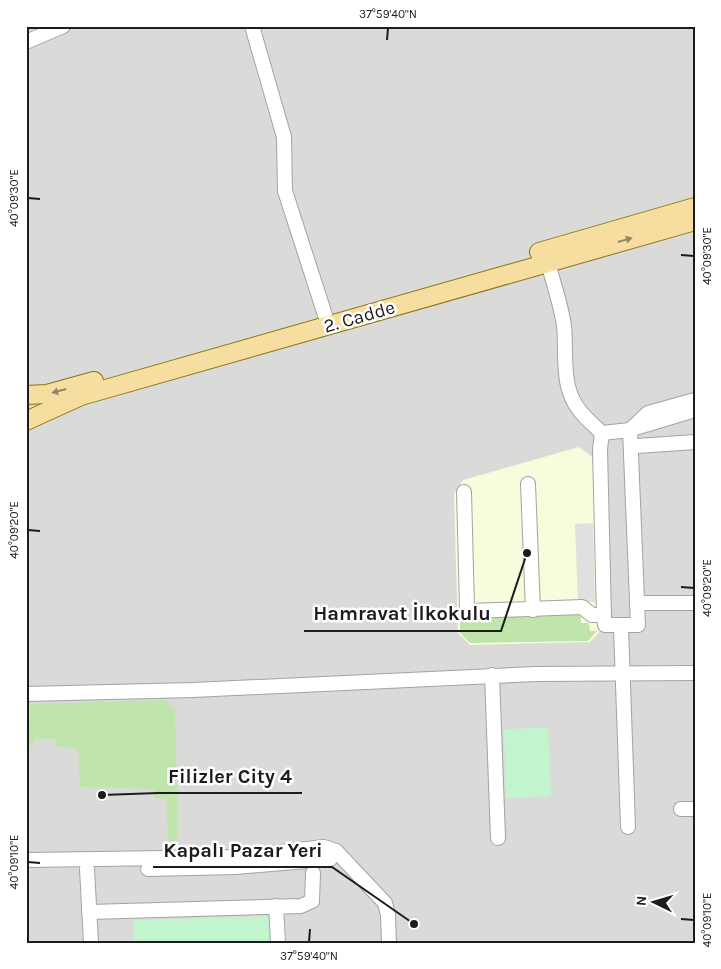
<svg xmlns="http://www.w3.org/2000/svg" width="721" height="969" viewBox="0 0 721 969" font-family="Karla,sans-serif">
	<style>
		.residential { fill: #dadad9 }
		.education { fill: #f7fcdd }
		.grass { fill: #bfe4ac }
		.park { fill: #c2f5ce }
		.parking { fill: #e0e0e0 }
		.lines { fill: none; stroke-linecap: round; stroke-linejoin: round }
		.minor-casing { stroke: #a3a3a3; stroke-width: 16 }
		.major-casing { stroke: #8a740b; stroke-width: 20 }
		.minor { stroke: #fff; stroke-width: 14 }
		.major { stroke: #f5dea0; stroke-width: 18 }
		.oneway { fill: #938765 }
		.ticks { fill: none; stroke: #1c1c1c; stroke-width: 2 }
		.labels { text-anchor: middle; stroke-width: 5; stroke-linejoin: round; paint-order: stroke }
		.street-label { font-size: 19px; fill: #1c1c1c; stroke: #fff }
		.leader { fill: none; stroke: #1c1c1c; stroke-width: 2 }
		.callout-dot { fill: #1c1c1c; stroke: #fff; stroke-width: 2 }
		.callout-label { font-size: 20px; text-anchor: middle; font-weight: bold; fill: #1c1c1c; stroke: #fff; stroke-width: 5; stroke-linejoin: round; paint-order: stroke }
		.neatline { fill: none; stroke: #1c1c1c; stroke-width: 2 }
		.ticks-label { font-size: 12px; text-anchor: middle; fill: #1c1c1c }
	</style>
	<rect width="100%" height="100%" fill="#edebe3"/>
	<rect class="residential" x="26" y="26" width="669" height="917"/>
	<path class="education" d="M579,447L596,460L600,631L590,642L470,645L458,633L454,494L463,480Z"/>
	<g class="grass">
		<path d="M560,611L581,613V623H589L590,631H597L588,641L470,643L460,633V613Z"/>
		<path d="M165,700L175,709L178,846L169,844L166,799L154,798V789L80,787L78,749L55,746L56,739H35L34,743L29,745L30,704Z"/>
	</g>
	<g class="park">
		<path d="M548,728L551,796L506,798L504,729Z"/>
		<path d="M270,916L271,943H134V920Z"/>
	</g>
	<path class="parking" d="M593,523L595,602H578L575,524Z"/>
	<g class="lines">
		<g class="minor-casing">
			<g id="minor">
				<path d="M252,26L284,137L285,191L325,315"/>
				<path d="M26,42L63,26"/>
				<path d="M548,262C553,283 561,304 564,326C567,354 560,387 580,411C586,419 595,426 602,433"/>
				<path d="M635,428L695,410"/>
				<path d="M630,430L638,625H605L604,618L600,449L602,433Z"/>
				<path d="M630,430L648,413L695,400"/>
				<path d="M637,446L695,442"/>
				<path d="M528,484L533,610"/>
				<path d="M464,492L467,608L470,611L582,607L592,615H604"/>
				<path d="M637,603H695"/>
				<path d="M621,627L628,827"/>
				<path d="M492,675L498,838"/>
				<path d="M26,694L193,690L536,674L695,673"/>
				<path d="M681,809H695"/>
				<path d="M26,860L237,857L324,847L336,851L385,903L388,915L389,943"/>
				<path d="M87,869L91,943"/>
				<path d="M148,869L235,867L330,859L336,851"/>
				<path d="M276,906L278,943"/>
				<path d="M89,912L301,906L312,901L313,873"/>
			</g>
		</g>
		<g class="major-casing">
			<g id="major">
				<path d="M539,252L695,207"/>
				<path d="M26,395L47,394L94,381"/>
				<path d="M26,421L81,396L695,221"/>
			</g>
		</g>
		<use href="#minor" class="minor"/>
		<use href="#major" class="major"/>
	</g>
	<defs><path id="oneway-solid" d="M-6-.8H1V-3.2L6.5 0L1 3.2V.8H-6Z" transform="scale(1.25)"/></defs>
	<g class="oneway">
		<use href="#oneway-solid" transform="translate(625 240) rotate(-16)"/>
		<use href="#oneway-solid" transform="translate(59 391) rotate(165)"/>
	</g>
	<path class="ticks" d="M387,40L388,28M28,198L40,199M681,255L694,256M28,530L40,531M681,587L694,588M28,862L40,863M681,919L694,920M309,942L310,929"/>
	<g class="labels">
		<g class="street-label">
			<text transform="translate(359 316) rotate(-16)" y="7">2. Cadde</text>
		</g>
	</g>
	<path class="leader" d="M527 553L501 631H304M102 795L158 793H302M414 924L332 867H153"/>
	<g class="callout-dot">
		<circle cx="527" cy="553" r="5"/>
		<circle cx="102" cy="795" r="5"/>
		<circle cx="414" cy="924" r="5"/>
	</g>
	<g class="callout-label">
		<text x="402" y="620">Hamravat İlkokulu</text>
		<text x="230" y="783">Filizler City 4</text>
		<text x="243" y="857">Kapalı Pazar Yeri</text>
	</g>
	<rect width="721" height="969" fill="none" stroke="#ffffff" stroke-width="55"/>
	<g transform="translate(654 902) rotate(275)" stroke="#ffffff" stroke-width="4" paint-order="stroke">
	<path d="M0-4L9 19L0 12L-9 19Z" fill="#1c1c1c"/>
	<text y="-8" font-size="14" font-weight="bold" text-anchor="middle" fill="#1c1c1c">N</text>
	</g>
	<rect x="28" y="28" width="666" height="914" class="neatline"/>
	<g class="ticks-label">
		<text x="388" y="18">37°59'40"N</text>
		<text transform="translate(14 198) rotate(-90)" y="4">40°09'30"E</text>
		<text transform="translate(707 256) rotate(-90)" y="4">40°09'30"E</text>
		<text transform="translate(14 530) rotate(-90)" y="4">40°09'20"E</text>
		<text transform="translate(707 588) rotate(-90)" y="4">40°09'20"E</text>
		<text transform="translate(14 862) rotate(-90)" y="4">40°09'10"E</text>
		<text transform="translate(707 920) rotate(-90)" y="4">40°09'10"E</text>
		<text x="309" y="960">37°59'40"N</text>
	</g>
</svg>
